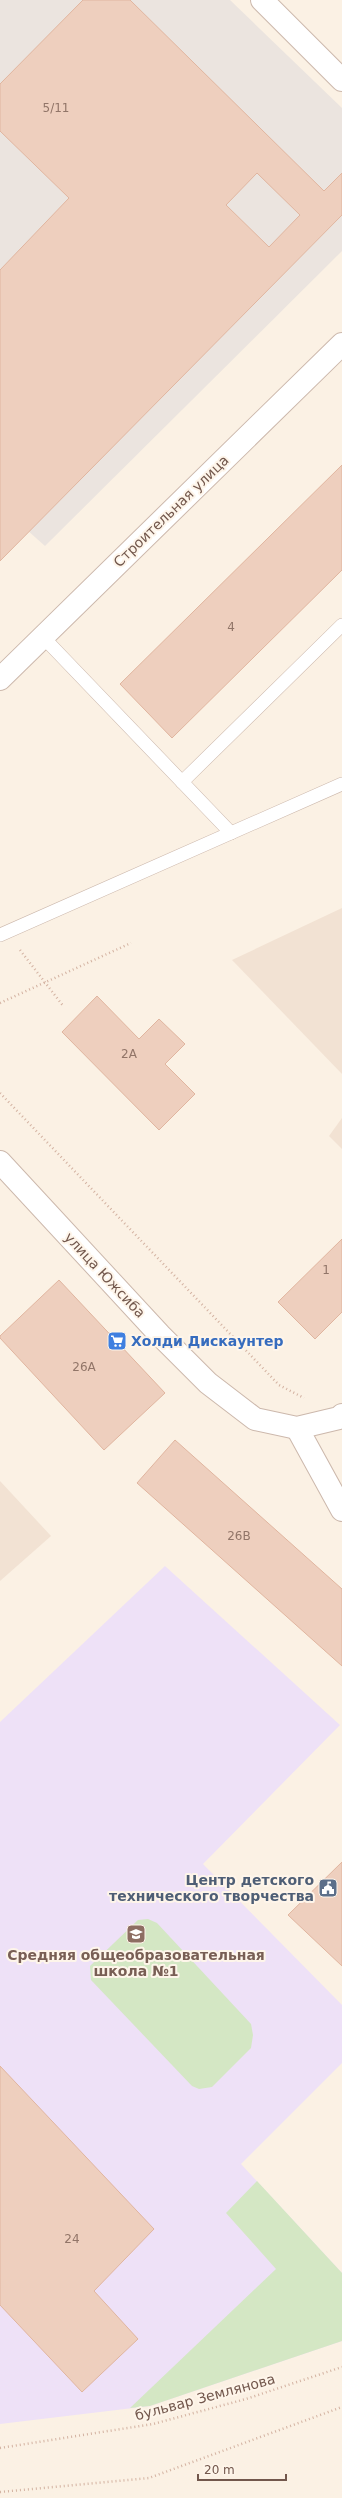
<svg xmlns="http://www.w3.org/2000/svg" width="342" height="2498" viewBox="0 0 342 2498" font-family="'DejaVu Sans',sans-serif">
	<style>
		.residential { fill: #f2e2d3 }
		.industrial { fill: #ebe4df }
		.education { fill: #eee1f7 }
		.green { fill: #d4e7c4 }
		.building { fill: #eecfbe; stroke: #e0b59f; fill-rule: evenodd }
		.lines { fill: none; stroke-linecap: round; stroke-linejoin: round }
		.service-casing { stroke: #ccb8ac; stroke-width: 14 }
		.minor-casing { stroke: #ccb8ac; stroke-width: 24 }
		.tertiary-casing { stroke: #ccb8ac; stroke-width: 24 }
		.path { stroke: #d3b2a1; stroke-width: 2.5; stroke-dasharray: 1 3; stroke-linecap: butt }
		.service { stroke: #fff; stroke-width: 13 }
		.minor { stroke: #fff; stroke-width: 22 }
		.tertiary { stroke: #fff; stroke-width: 22 }
		.labels { text-anchor: middle; stroke-width: 4; stroke-linejoin: round; paint-order: stroke }
		.number-label { font-size: 12px; fill: #917568 }
		.street-label { font-size: 14px; fill: #72574c; stroke: #fef5ea }
		.shop-label { font-size: 14px; font-weight: bold; fill: #366cbe; stroke: #fef5ea; text-anchor: start }
		.service-label { font-size: 14px; font-weight: bold; fill: #4e5e75; stroke: #fef5ea; text-anchor: end }
		.education-label { font-size: 14px; font-weight: bold; fill: #785e54; stroke: #fef5ea }
	</style>
	<rect width="100%" height="100%" fill="#fbf1e4"/>
	<g class="residential">
		<path d="M342,908V1074L232,960Z"/>
		<path d="M342,1118V1149L329,1136Z"/>
		<path d="M0,1481L51,1536L0,1581Z"/>
	</g>
	<path class="industrial" d="M0,0H230L342,108V251L45,546L0,506Z"/>
	<path class="education" d="M165,1566L340,1725L203,1864L342,2005V2063L241,2164L342,2273V2341L150,2406L0,2424V1722Z"/>
	<g class="green">
		<path d="M148,1919L157,1923L251,2024L253,2035L251,2048L212,2087L199,2089L192,2086L91,1980L90,1966L138,1920Z"/>
		<path d="M257,2181L342,2273V2341L150,2406L130,2408L276,2269L226,2213Z"/>
	</g>
	<g class="building">
		<path d="M83,0H130L324,191L342,173V215L0,561V270L69,198L0,131V84ZM257,173L300,215L269,247L226,205Z"/>
		<path d="M342,465V570L172,738L120,684Z"/>
		<path d="M97,996L139,1039L159,1019L185,1044L165,1064L195,1094L159,1130L62,1032Z"/>
		<path d="M342,1239V1312L315,1339L278,1302Z"/>
		<path d="M59,1280L165,1393L104,1450L0,1338V1336Z"/>
		<path d="M175,1440L342,1589V1666L137,1483Z"/>
		<path d="M342,1862V1966L288,1915Z"/>
		<path d="M0,2066L154,2229L94,2291L138,2339L82,2392L0,2305Z"/>
	</g>
	<g class="lines">
		<g class="service-casing">
			<g id="service">
				<path d="M43,637L231,833"/>
				<path d="M182,782L342,625"/>
				<path d="M0,935L342,784"/>
			</g>
		</g>
		<g class="minor-casing">
			<g id="minor">
				<path d="M262,0L342,80"/>
				<path d="M0,679L342,344"/>
				<path d="M297,1428L342,1510"/>
			</g>
		</g>
		<g class="tertiary-casing">
			<path id="tertiary" d="M0,1162L160,1335L208,1383L255,1419L297,1428L339,1418L342,1415"/>
		</g>
		<g class="path">
			<path d="M20,950L64,1007"/>
			<path d="M0,1003L131,943"/>
			<path d="M0,1093L279,1385L304,1398"/>
			<path d="M0,2448L153,2424L246,2399L342,2367"/>
			<path d="M0,2492L149,2478L342,2407"/>
		</g>
		<use href="#service" class="service"/>
		<use href="#minor" class="minor"/>
		<use href="#tertiary" class="tertiary"/>
	</g>
	<defs>
		<g id="supermarket-square" transform="scale(1)"><rect x="-9" y="-9" width="18" height="18" rx="4" fill="#3f7fe0" stroke="#fef5ea"/><path d="M-6-5.5h2.5l.6 2H6L4.5 2H-2.5L-4.4-4H-6ZM-1.5 3.2a1.3 1.3 0 1 0 .1 0ZM3 3.2a1.3 1.3 0 1 0 .1 0Z" fill="#fff"/></g>
		<g id="civic-square" transform="scale(1)"><rect x="-9" y="-9" width="18" height="18" rx="4" fill="#5c6f8a" stroke="#fef5ea"/><path d="M-.6-6.5H3V-4.5H.6V-3L4-1V1h2V6H-6V1h2V-1L-.6-3ZM-1.2 2.5V6h2.4V2.5Z" fill="#fff"/></g>
		<g id="school-square" transform="scale(1)"><rect x="-9" y="-9" width="18" height="18" rx="4" fill="#8d6e63" stroke="#fef5ea"/><path d="M0-5L7-2L0 1L-7-2ZM-4 1L0 2.5L4 1V4Q0 6-4 4Z" fill="#fff"/></g>
	</defs>
	<g fill-rule="evenodd">
		<use href="#supermarket-square" x="117" y="1341"/>
		<use href="#civic-square" x="328" y="1888"/>
		<use href="#school-square" x="136" y="1934"/>
	</g>
	<g class="labels">
		<g class="number-label">
			<text x="56" y="112">5/11</text>
			<text x="231" y="631">4</text>
			<text x="129" y="1058">2А</text>
			<text x="326" y="1274">1</text>
			<text x="84" y="1371">26А</text>
			<text x="239" y="1540">26В</text>
			<text x="72" y="2243">24</text>
		</g>
		<g class="street-label">
			<text transform="translate(171 511) rotate(-44)" y="5">Строительная улица</text>
			<text transform="translate(105 1275) rotate(47)" y="5">улица Южсиба</text>
			<text transform="translate(205 2397) rotate(-15)" y="5">бульвар Землянова</text>
		</g>
		<g class="shop-label">
			<text x="131" y="1346">Холди Дискаунтер</text>
		</g>
		<g class="service-label">
			<text x="314" y="1885">Центр детского<tspan x="314" dy="16">технического творчества</tspan></text>
		</g>
		<g class="education-label">
			<text x="136" y="1960">Средняя общеобразовательная<tspan x="136" dy="16">школа №1</tspan></text>
		</g>
	</g>
	<path d="M198 2474v6h88v-6" fill="none" stroke="#72574c" stroke-width="2"/>
	<text x="204" y="2474" font-size="12" fill="#72574c" stroke="#fef5ea" stroke-width="3" paint-order="stroke">20 m</text>
</svg>
